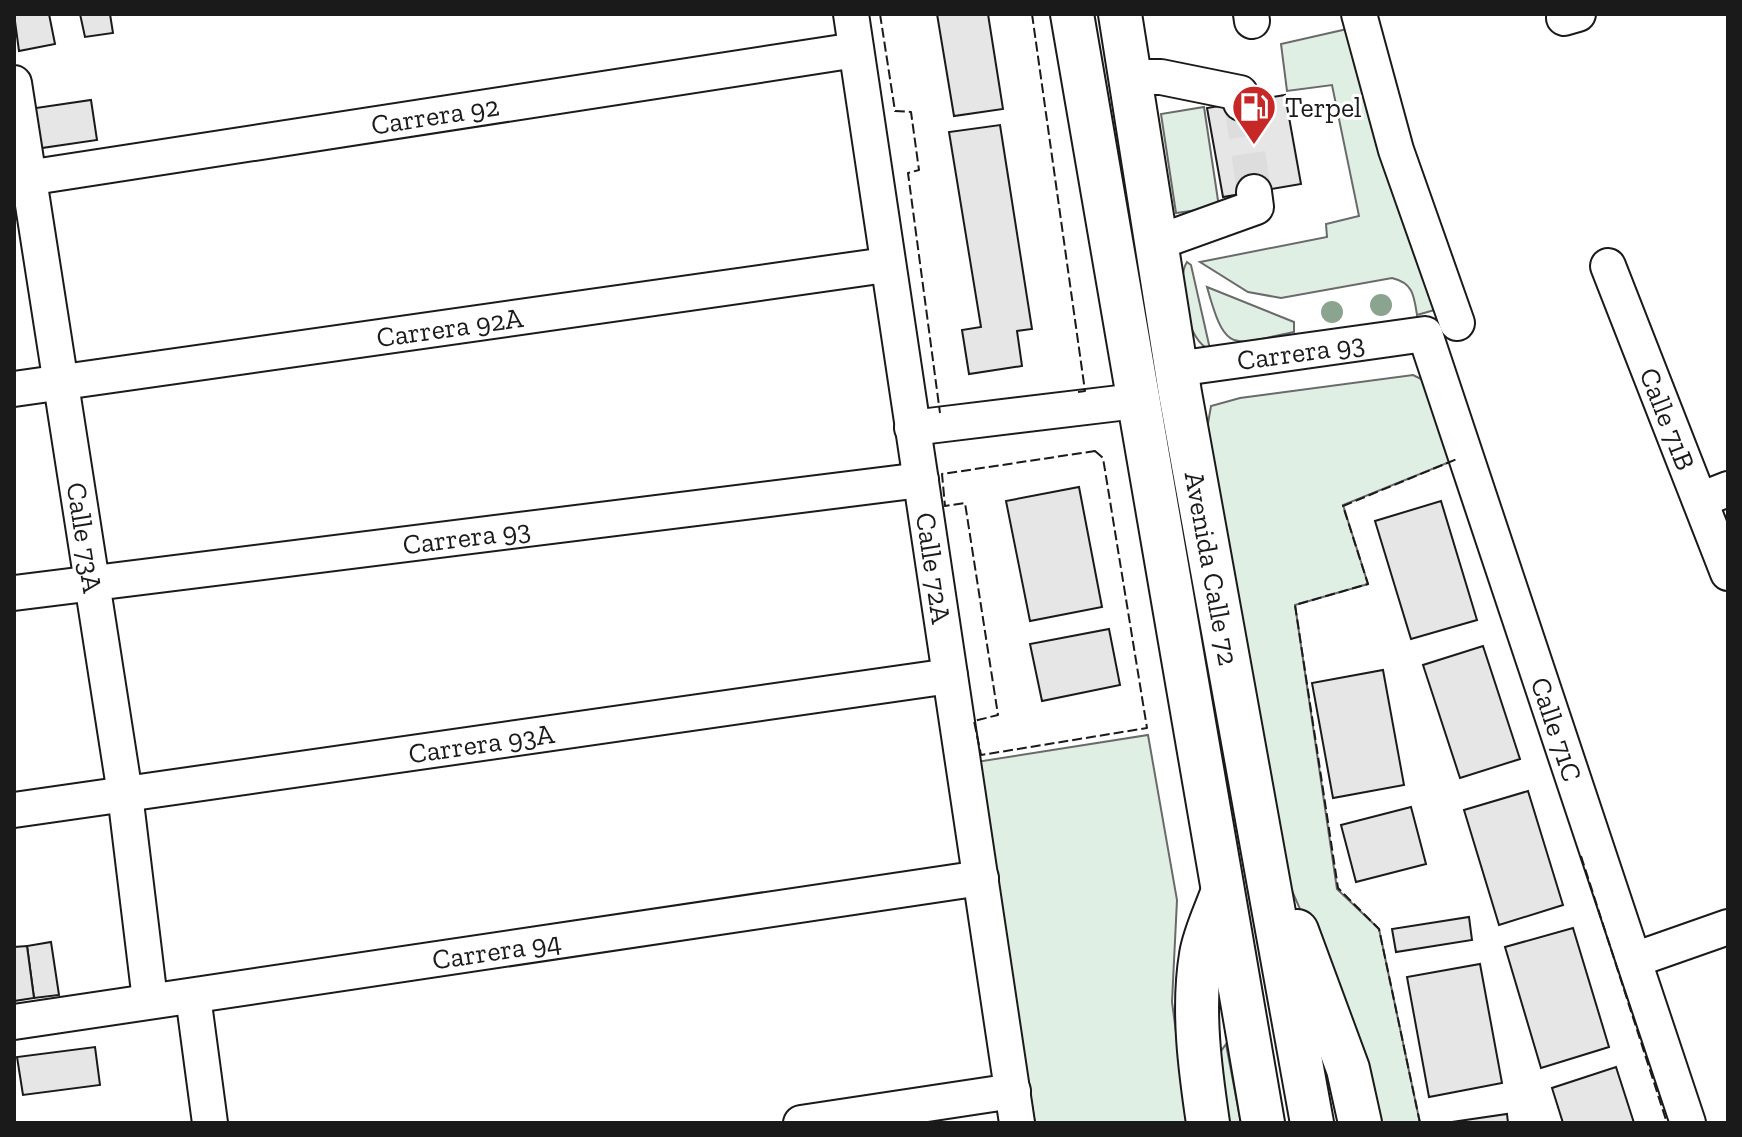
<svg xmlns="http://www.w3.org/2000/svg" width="1742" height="1137" viewBox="0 0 1742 1137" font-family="'Zilla Slab',serif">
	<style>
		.green { fill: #e0efe3; stroke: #6a6a6a; stroke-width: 2 }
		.building { fill: #e6e6e6; stroke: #1a1a1a; stroke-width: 2 }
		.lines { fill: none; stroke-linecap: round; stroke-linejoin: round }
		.minor-tunnel { stroke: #ddd; stroke-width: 34; stroke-dasharray: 34 17; stroke-linecap: butt }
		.minor-casing { stroke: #1a1a1a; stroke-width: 38 }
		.major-casing { stroke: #1a1a1a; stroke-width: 46 }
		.minor { stroke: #fff; stroke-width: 34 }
		.major { stroke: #fff; stroke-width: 42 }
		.fence { stroke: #1a1a1a; stroke-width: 2; stroke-dasharray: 10 4; stroke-linecap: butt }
		.tree { fill: #8aa48f }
		.labels { text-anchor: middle; stroke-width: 6; stroke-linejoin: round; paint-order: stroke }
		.poi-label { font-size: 28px; fill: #1a1a1a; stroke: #fff; text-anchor: start }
		.street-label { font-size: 28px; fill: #1a1a1a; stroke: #fff }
	</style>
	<rect width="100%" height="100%" fill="#fff"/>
	<g class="green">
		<path d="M1356,27L1438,309L1417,315C1414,295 1413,283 1392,278L1281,298L1248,292L1200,262L1327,237L1326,224L1359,216L1332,85L1287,91L1281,44Z"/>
		<path d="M1204,107L1219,207L1176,213L1161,114Z"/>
		<path d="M1187,262L1191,265L1210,349C1188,345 1175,279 1187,262Z"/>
		<path d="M1207,287L1294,322V332C1231,345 1226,355 1207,287Z"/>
		<path d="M1413,375L1425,381L1457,459L1343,505L1368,584L1295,605L1337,889L1379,929L1420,1123H1376L1361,1048L1289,884L1207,429L1211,406L1240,398Z"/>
		<path d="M1148,735L1177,900L1172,1002L1188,1123H1035L976,762Z"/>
		<path d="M1226,1044L1241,1123H1227L1219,1054Z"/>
	</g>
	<g class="building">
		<path d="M14,14H49L55,44L19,51Z"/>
		<path d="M80,14H110L113,33L85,37Z"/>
		<path d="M937,14H988L1003,109L954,116Z"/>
		<path d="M1285,95L1301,184L1223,197L1207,108Z"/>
		<path d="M91,100L97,140L35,149L29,109Z"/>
		<path d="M1000,125L1032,329L1017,331L1022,366L969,374L962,330L981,327L949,132Z"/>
		<path d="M1079,487L1102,607L1030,621L1006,501Z"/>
		<path d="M1441,501L1477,620L1411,639L1375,521Z"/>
		<path d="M1109,629L1120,685L1042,701L1030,644Z"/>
		<path d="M1483,646L1520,759L1460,778L1423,665Z"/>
		<path d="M1383,670L1404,785L1333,798L1312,683Z"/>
		<path d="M1528,791L1563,905L1499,925L1464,810Z"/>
		<path d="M1411,807L1426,864L1356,882L1341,825Z"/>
		<path d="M1469,917L1472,940L1396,952L1392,929Z"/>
		<path d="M1573,928L1609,1047L1541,1068L1505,947Z"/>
		<path d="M51,942L59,995L34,998L27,946Z"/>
		<path d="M27,946L34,998L14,1001V947Z"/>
		<path d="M1480,964L1502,1083L1429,1097L1407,977Z"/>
		<path d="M95,1047L100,1085L23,1095L17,1057Z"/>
		<path d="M1616,1067L1634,1123H1563L1552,1088Z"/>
		<path d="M1507,1114L1508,1123H1445Z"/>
	</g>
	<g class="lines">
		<path class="minor-tunnel" d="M1241,103L1254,192"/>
		<g class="minor-casing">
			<g id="minor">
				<path id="s1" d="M851,14L1017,1123"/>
				<path d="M1251,14L1252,21"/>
				<path d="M1359,14L1396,150L1457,323"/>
				<path d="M1564,18L1578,14"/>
				<path d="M1130,77H1161L1240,93L1241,103"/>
				<path id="s2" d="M14,83L125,794L149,992"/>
				<path id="s3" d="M14,180L856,50"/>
				<path d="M1156,243L1256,207L1254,192"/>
				<path id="s4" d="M1608,266L1728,573"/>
				<path id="s5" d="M1176,369L1425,334L1688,1123"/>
				<path id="s6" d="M14,389L886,265"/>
				<path d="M912,428L1136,401"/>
				<path d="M1700,500L1728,489"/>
				<path id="s7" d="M14,593L921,480"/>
				<path id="s8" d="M14,810L950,676"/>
				<path d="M1634,960L1728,927"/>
				<path d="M193,996L210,1123"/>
				<path id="s9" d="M14,1022L981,878"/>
				<path d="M801,1123L1013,1091"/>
			</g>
		</g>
		<g class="major-casing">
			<g id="major">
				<path d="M1072,14L1263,1123"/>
				<path id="s10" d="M1120,14L1180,393L1312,1123"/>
				<path d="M1297,931L1348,1069L1360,1123"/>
				<path d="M1208,1123C1200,1069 1192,1009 1201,955C1204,936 1214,915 1221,896"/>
			</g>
		</g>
		<use href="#minor" class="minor"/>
		<use href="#major" class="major"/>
		<g class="fence">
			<path d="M880,14L895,111L911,112L919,170L908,173L940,413"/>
			<path d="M1032,14L1085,391L1078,392"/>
			<path d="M1095,451L1103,458L1147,728L981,755L974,721L998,715L965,503L945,506L942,474Z"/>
			<path d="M1581,856L1667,1123"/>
			<path d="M1420,1123L1379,929L1338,888L1295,605L1368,584L1343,506L1457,459"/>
		</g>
	</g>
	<g class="tree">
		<circle cx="1381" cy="305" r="11"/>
		<circle cx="1332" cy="312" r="11"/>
	</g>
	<defs>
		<g id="fuel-pin" transform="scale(2.3)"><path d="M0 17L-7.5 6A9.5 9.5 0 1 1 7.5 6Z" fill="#c62828" stroke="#fff"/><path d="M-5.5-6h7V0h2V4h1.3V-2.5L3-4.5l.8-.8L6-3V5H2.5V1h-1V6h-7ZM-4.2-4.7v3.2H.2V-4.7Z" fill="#fff"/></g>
	</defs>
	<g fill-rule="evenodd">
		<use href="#fuel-pin" x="1254" y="107"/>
	</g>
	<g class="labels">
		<g class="poi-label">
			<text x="1285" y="117">Terpel</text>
		</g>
		<g class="street-label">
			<text dy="10" stroke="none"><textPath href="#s3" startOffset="426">Carrera 92</textPath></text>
			<text dy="10" stroke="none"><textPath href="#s6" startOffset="440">Carrera 92A</textPath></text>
			<text dy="10" stroke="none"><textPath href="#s5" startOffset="126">Carrera 93</textPath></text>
			<text dy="10" stroke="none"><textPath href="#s4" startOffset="164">Calle 71B</textPath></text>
			<text dy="10" stroke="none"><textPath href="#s7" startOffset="456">Carrera 93</textPath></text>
			<text dy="10" stroke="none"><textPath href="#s2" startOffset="460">Calle 73A</textPath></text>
			<text dy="10" stroke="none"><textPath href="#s1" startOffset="560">Calle 72A</textPath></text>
			<text dy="10" stroke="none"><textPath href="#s10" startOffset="562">Avenida Calle 72</textPath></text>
			<text dy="10" stroke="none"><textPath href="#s5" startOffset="668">Calle 71C</textPath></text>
			<text dy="10" stroke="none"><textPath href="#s8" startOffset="472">Carrera 93A</textPath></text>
			<text dy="10" stroke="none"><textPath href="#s9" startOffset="488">Carrera 94</textPath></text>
		</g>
	</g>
	<rect width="1742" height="1137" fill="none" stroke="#1a1a1a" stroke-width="32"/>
</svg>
